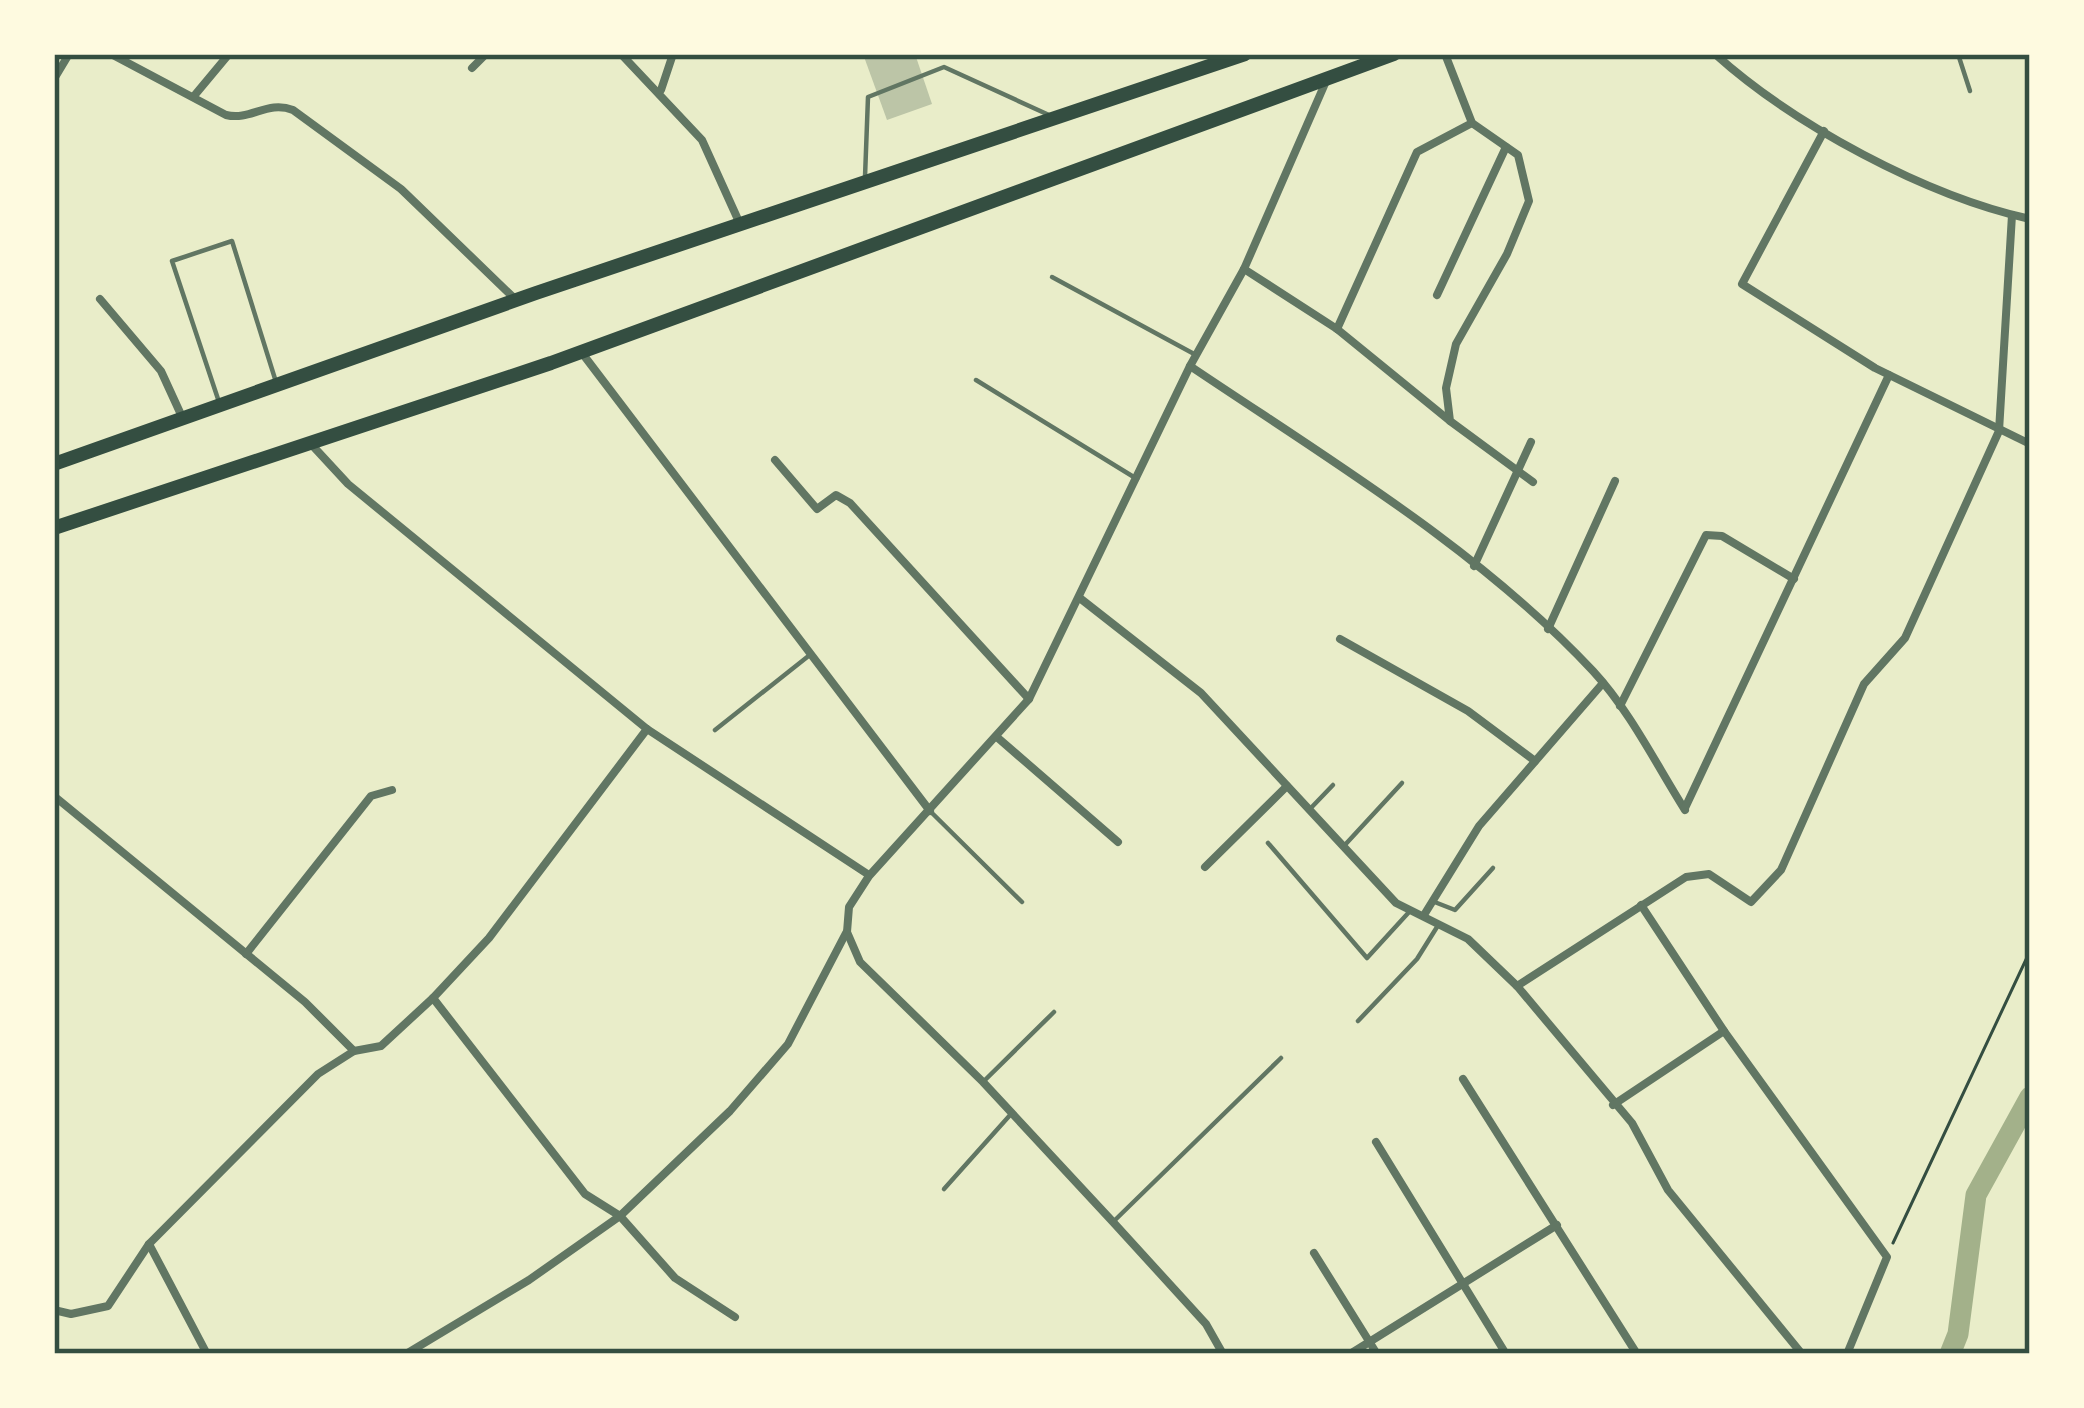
<svg xmlns="http://www.w3.org/2000/svg" width="2084" height="1408" viewBox="0 0 2084 1408" font-family="'Alegreya Sans',sans-serif">
	<style>
		.lines { fill: none; stroke-linecap: round; stroke-linejoin: round }
		.canal { stroke: #a3b18a; stroke-width: 21 }
		.building { fill: #bcc5a7 }
		.path { stroke: #344e41; stroke-width: 3 }
		.service { stroke: #617663; stroke-width: 4.5 }
		.minor { stroke: #617663; stroke-width: 8 }
		.primary { stroke: #344e41; stroke-width: 14 }
		.neatline { fill: none; stroke: #344e41; stroke-width: 4.5 }
	</style>
	<rect width="100%" height="100%" fill="#e9edc9"/>
	<g class="lines">
		<path class="canal" d="M1950,1354L1958,1334L1976,1195L2030,1097"/>
	</g>
	<path class="building" d="M863,54H915L932,104L887,120Z"/>
	<g class="lines">
		<path class="path" d="M1893,1243L2030,951"/>
		<g class="service">
			<path d="M1958,54L1970,91"/>
			<path d="M865,177L868,97L944,67L1049,115"/>
			<path d="M1052,277L1196,355"/>
			<path d="M976,380L1137,479"/>
			<path d="M219,402L172,261L232,241L276,382"/>
			<path d="M715,730L811,654"/>
			<path d="M1309,810L1333,785"/>
			<path d="M932,813L1022,902"/>
			<path d="M1268,843L1367,958L1410,911"/>
			<path d="M1343,847L1402,783"/>
			<path d="M1432,901L1455,910L1493,868"/>
			<path d="M1358,1021L1417,959L1437,927"/>
			<path d="M983,1082L1054,1012"/>
			<path d="M944,1189L1011,1114"/>
			<path d="M1113,1222L1281,1058"/>
		</g>
		<g class="minor">
			<path d="M111,54L226,115C251,121 267,100 293,110L401,189L516,300"/>
			<path d="M621,54L702,140L740,224"/>
			<path d="M1445,54L1472,123L1518,155L1529,201L1507,254L1456,344L1446,388L1450,421L1533,482"/>
			<path d="M1715,54C1794,125 1926,196 2030,219"/>
			<path d="M472,68L486,54"/>
			<path d="M54,79L69,54"/>
			<path d="M661,90L673,54"/>
			<path d="M194,96L229,54"/>
			<path d="M1824,131L1742,284L1875,368L2030,444"/>
			<path d="M1244,269L1337,329L1450,421"/>
			<path d="M1437,295L1506,147"/>
			<path d="M100,299L161,371L183,419"/>
			<path d="M1337,329L1417,152L1472,123"/>
			<path d="M582,353L930,811"/>
			<path d="M1190,366C1328,459 1479,549 1593,671C1630,711 1656,764 1685,810"/>
			<path d="M311,444L348,484L647,729L869,875"/>
			<path d="M775,460L817,509L836,495L850,503L1029,699"/>
			<path d="M1474,566L1531,442"/>
			<path d="M1081,599L1201,693L1396,903L1468,939L1517,986L1632,1123L1668,1190L1802,1354"/>
			<path d="M1548,629L1615,481"/>
			<path d="M1340,639L1468,711L1535,761"/>
			<path d="M1620,706L1706,535L1722,536L1794,579"/>
			<path d="M998,738L1118,842"/>
			<path d="M54,796L305,1002L354,1051"/>
			<path d="M1685,808L1889,375"/>
			<path d="M1205,867L1287,786"/>
			<path d="M1641,905L1724,1031L1887,1257L1847,1354"/>
			<path d="M1424,915L1479,826L1603,683"/>
			<path d="M246,954L371,796L392,790"/>
			<path d="M1517,986L1686,877L1709,874L1751,902L1781,870L1864,684L1905,638L1999,431L2012,215"/>
			<path d="M433,998L585,1194L620,1216L675,1278L735,1317"/>
			<path d="M1463,1079L1637,1354"/>
			<path d="M1613,1105L1724,1031"/>
			<path d="M1376,1142L1506,1354"/>
			<path d="M149,1244L207,1354"/>
			<path d="M1314,1253L1377,1354"/>
			<path d="M54,1310L71,1314L108,1306L149,1244L318,1074L354,1051L381,1046L433,998L489,938L647,729"/>
			<path d="M406,1354L529,1280L620,1216L730,1111L788,1044L846,933"/>
			<path d="M1223,1354L1206,1324L1113,1222L983,1082L860,962L847,932L849,907L869,876L1029,699L1190,366L1244,269L1327,79"/>
			<path d="M1350,1354L1557,1225"/>
		</g>
		<g class="primary">
			<path d="M54,464L536,293L1245,54"/>
			<path d="M54,528L551,363L1394,54"/>
		</g>
	</g>
	<rect width="2084" height="1408" fill="none" stroke="#fefae0" stroke-width="114"/>
	<rect x="57" y="57" width="1970" height="1294" class="neatline"/>
</svg>
